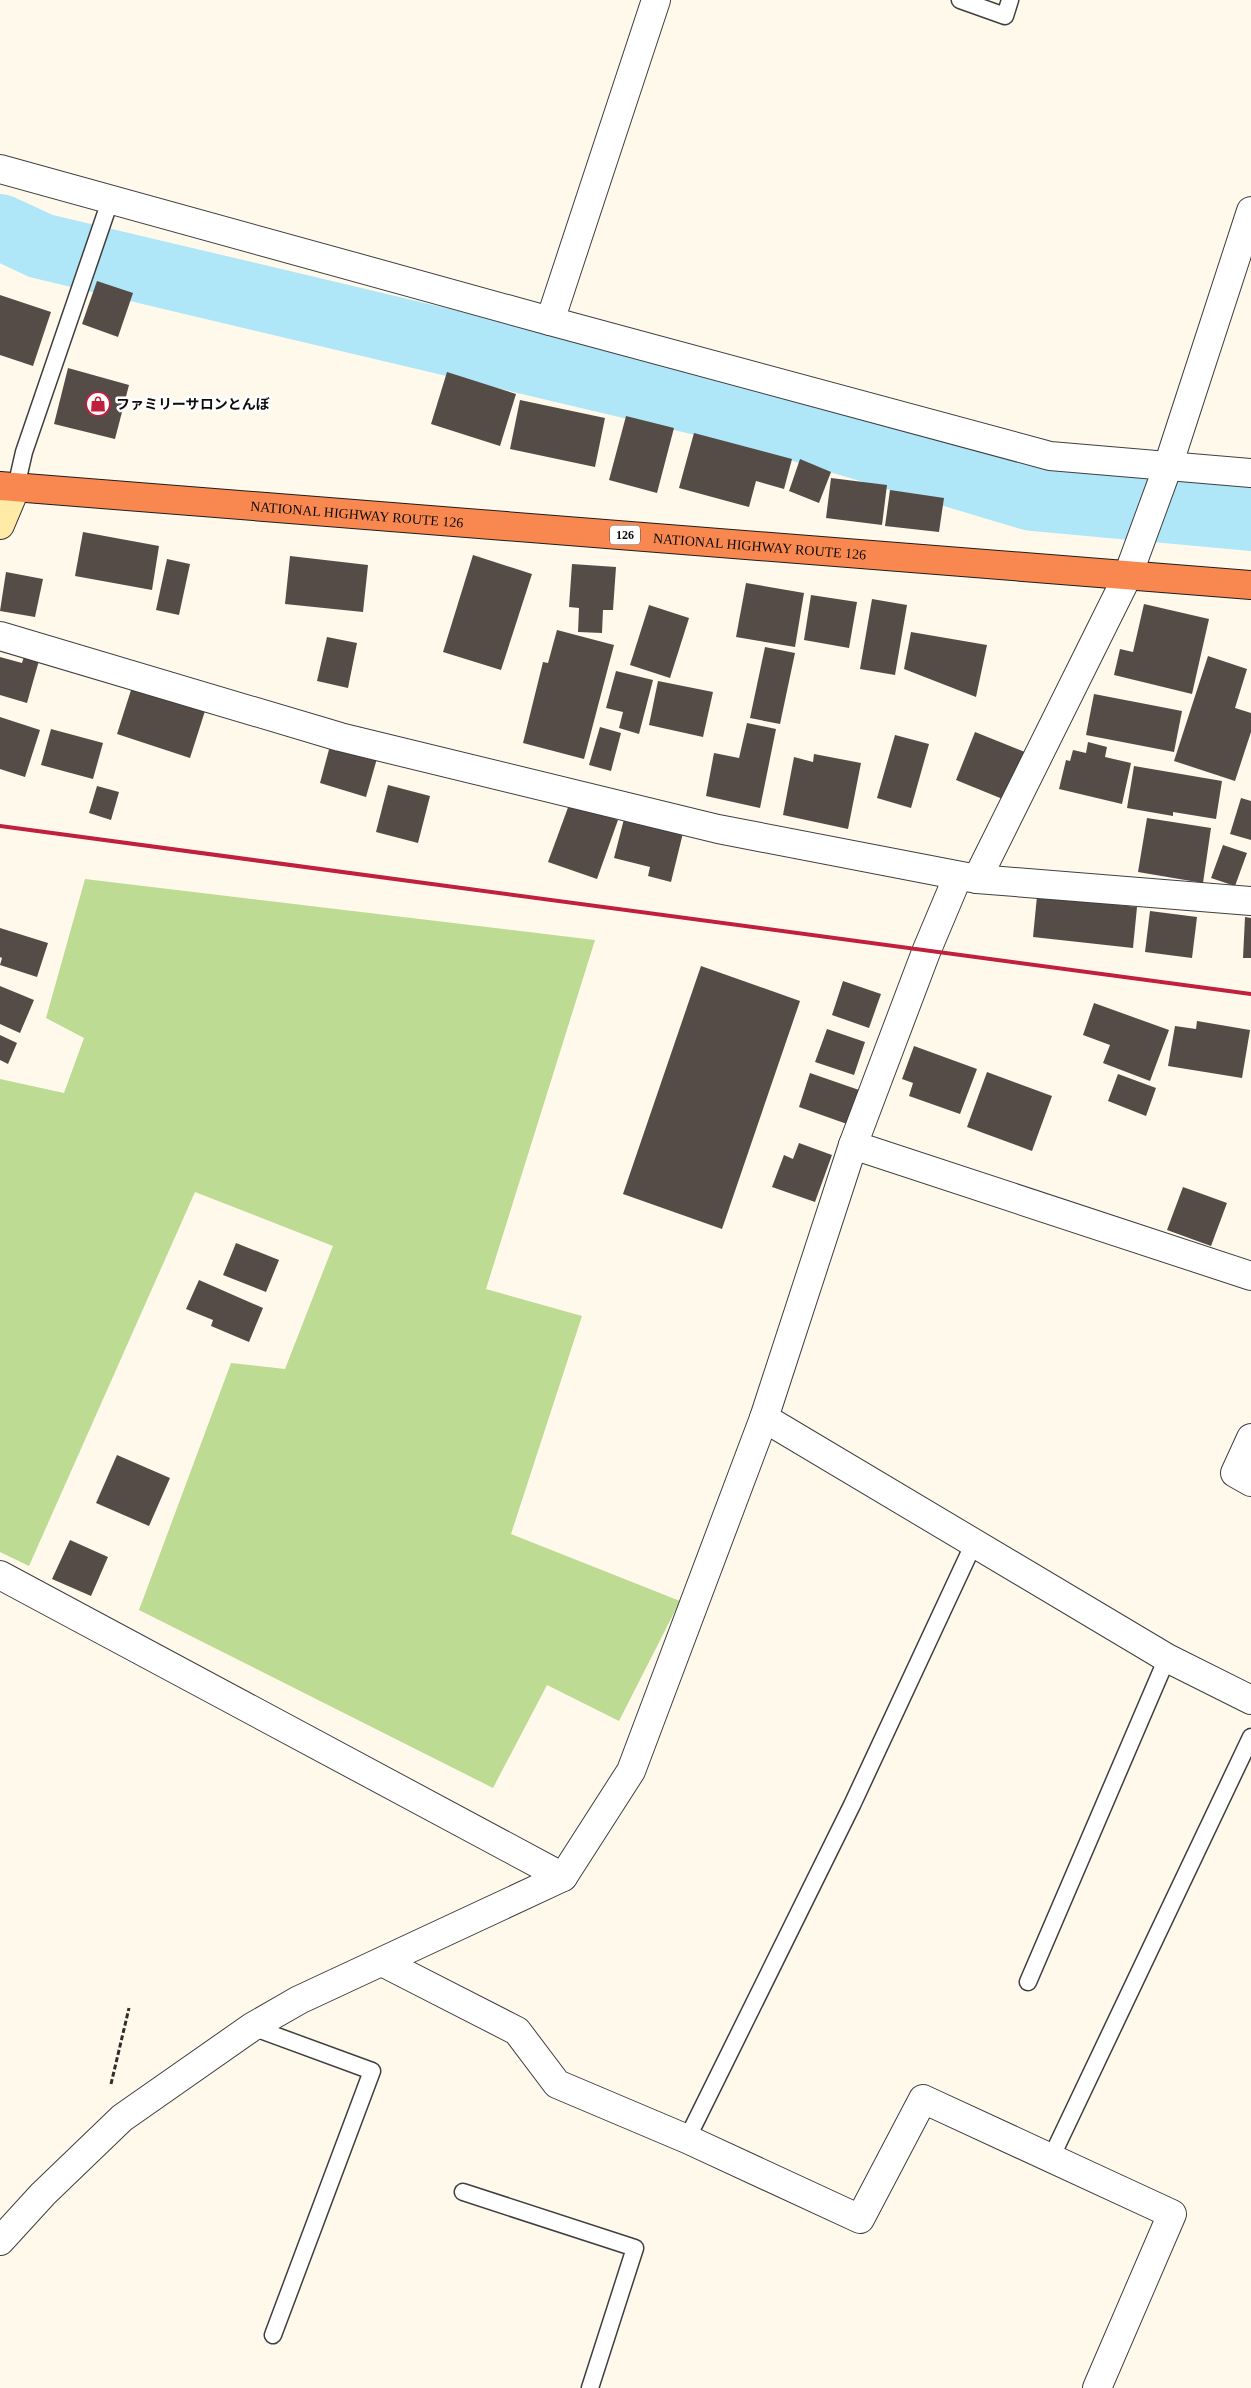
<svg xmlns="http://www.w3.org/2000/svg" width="1251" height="2388" viewBox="0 0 1251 2388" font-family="'Times New Roman','Noto Sans JP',serif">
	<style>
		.forest { fill: #bddb93 }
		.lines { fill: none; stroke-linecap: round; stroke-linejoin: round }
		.river { stroke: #afe6f8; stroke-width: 66 }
		.building { fill: #554c48 }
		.lane-casing { stroke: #3f3f3f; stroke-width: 19 }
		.street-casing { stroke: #3f3f3f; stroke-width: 30 }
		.secondary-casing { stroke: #2e2e2e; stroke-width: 30 }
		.highway-casing { stroke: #1d1d1d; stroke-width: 30 }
		.path { stroke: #2e2e2e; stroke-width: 3; stroke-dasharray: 5 2.5; stroke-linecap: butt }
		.lane { stroke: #fff; stroke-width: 16 }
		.street { stroke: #fff; stroke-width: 28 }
		.secondary { stroke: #ffeaa7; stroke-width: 28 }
		.highway { stroke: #f98750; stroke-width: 28 }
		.rail { stroke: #c0203d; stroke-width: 4 }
		.labels { text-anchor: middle; stroke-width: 5; stroke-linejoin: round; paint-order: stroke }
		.shield { fill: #fff; stroke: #555; stroke-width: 1 }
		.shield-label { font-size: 12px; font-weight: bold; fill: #0c0c0c }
		.poi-label { font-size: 14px; font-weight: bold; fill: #0c0c0c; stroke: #fff; text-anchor: start }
		.street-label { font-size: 14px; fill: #0c0c0c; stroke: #fff }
	</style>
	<rect width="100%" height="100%" fill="#fff9ec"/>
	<path class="forest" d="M85,879L595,940L486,1289L582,1316L511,1534L680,1601L619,1721L547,1685L493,1788L139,1610L231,1363L285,1369L333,1246L195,1192L29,1566L0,1552V1079L64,1093L84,1038L46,1018Z"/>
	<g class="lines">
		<path class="river" d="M0,227L41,246L758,416L1032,498L1251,518"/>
	</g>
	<g class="building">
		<path d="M97,281L133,293L118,337L82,324Z"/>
		<path d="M0,295L51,312L33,366L0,355Z"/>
		<path d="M68,368L129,385L115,439L54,424Z"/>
		<path d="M447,372L516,394L500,446L431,424Z"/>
		<path d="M520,400L605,418L595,467L510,449Z"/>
		<path d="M626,416L674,428L657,493L609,480Z"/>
		<path d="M694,433L792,459L784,489L756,481L749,507L679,488Z"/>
		<path d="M800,459L831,472L819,503L789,491Z"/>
		<path d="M831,478L887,485L882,525L826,518Z"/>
		<path d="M890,490L944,498L939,532L885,526Z"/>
		<path d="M83,532L159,546L152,590L75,576Z"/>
		<path d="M473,555L532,574L501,670L443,652Z"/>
		<path d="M290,556L368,565L363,612L285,604Z"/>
		<path d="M167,559L190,564L179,615L156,610Z"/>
		<path d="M572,564L616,567L613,610H603L602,633L578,632L579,608L569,607Z"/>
		<path d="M6,572L43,579L35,617L0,611Z"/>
		<path d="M746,583L804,593L795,647L736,637Z"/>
		<path d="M811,595L857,602L849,648L804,640Z"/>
		<path d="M872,599L907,605L895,675L860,669Z"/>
		<path d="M1144,604L1209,619L1192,694L1114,675L1120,649L1133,652Z"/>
		<path d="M649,605L689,618L670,678L630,665Z"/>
		<path d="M557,630L614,645L584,759L523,743L543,662L548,663Z"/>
		<path d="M911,632L987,645L976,697L904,669Z"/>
		<path d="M327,637L357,643L348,688L317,681Z"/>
		<path d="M765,647L795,653L780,724L750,718Z"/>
		<path d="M25,653L40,657L27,703L0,695V657L22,663Z"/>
		<path d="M1208,656L1247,669L1235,708L1251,713V732L1235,781L1174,761Z"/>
		<path d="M616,671L653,680L639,734L619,728L623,712L606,708Z"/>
		<path d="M658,681L713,692L703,737L649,725Z"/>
		<path d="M132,687L205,711L190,758L117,734Z"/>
		<path d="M1094,694L1182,711L1174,752L1086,735Z"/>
		<path d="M0,717L40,730L25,777L0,769Z"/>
		<path d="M747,723L776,729L760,808L706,796L714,753L739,758Z"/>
		<path d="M600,727L621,733L611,771L589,765Z"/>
		<path d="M51,729L103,743L93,779L41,765Z"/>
		<path d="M975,732L1025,752L1005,800L956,780Z"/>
		<path d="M895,735L929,744L911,808L877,798Z"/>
		<path d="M331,742L378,755L366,797L320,783Z"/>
		<path d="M1088,742L1107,747L1105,757L1131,763L1122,804L1059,789L1066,760L1070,761L1073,750L1086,753Z"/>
		<path d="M814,754L861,763L848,829L783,815L794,757L813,762Z"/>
		<path d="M1134,766L1222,781L1216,819L1173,812V816L1127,808Z"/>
		<path d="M388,785L430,796L418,843L376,832Z"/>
		<path d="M97,786L119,792L111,820L89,813Z"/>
		<path d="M1241,798L1251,801V840L1230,834Z"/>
		<path d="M570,802L618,820L597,879L548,862Z"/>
		<path d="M1147,818L1211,828L1203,883L1138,872Z"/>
		<path d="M624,819L683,833L671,882L648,876L650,867L614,858Z"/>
		<path d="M1223,845L1247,853L1235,886L1211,878Z"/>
		<path d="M1037,896L1137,907L1133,948L1033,937Z"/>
		<path d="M1150,911L1197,917L1192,958L1145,952Z"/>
		<path d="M1245,917L1251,918V958H1243Z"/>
		<path d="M0,928L48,943L37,977L0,965L2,958L0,957Z"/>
		<path d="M701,966L800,1001L722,1229L623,1194Z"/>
		<path d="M843,981L881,994L869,1028L832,1015Z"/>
		<path d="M0,986L34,1000L20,1033L0,1024Z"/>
		<path d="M1094,1003L1169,1030L1150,1081L1103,1063L1110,1045L1083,1035Z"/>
		<path d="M1197,1021L1250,1030L1242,1078L1168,1066L1175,1026L1196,1029Z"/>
		<path d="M827,1029L865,1042L854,1075L815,1062Z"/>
		<path d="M0,1035L17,1043L8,1064L0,1060Z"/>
		<path d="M914,1046L977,1069L960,1114L909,1096L913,1083L902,1079Z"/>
		<path d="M987,1072L1052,1096L1032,1151L967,1127Z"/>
		<path d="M810,1073L859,1090L847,1124L799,1107Z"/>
		<path d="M1118,1074L1156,1088L1146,1116L1108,1101Z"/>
		<path d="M799,1143L832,1155L815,1202L772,1187L784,1155L793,1159Z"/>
		<path d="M1183,1187L1227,1203L1211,1246L1167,1230Z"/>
		<path d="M236,1243L279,1260L266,1292L223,1275Z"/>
		<path d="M199,1280L263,1308L249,1342L211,1326L213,1320L186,1309Z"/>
		<path d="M117,1455L170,1478L149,1526L96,1503Z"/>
		<path d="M70,1540L108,1557L91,1596L52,1579Z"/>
	</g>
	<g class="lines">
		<g class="lane-casing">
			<g id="lane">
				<path d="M960,0L1005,16L1010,0"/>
				<path d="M16,487L24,452L110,201"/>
				<path d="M1028,1982L1167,1658"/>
				<path d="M252,2027L372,2071L273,2335"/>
				<path d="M687,2139L852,1805L974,1543"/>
				<path d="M1051,2158L1251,1737"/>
				<path d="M463,2192L635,2248L590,2388"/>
			</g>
		</g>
		<g class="street-casing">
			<g id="street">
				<path d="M0,169L550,321L1050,456L1251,473"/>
				<path d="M550,321L656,0"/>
				<path d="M0,636L340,737L718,829L977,879L1251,901"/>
				<path d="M977,879L1128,575L1168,466L1251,211"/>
				<path d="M853,1145L1251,1276"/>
				<path d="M764,1418L1167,1658L1251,1700"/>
				<path d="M1251,1438L1235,1473L1251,1482"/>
				<path d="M0,1575L563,1877"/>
				<path d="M382,1962L517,2031L557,2084L687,2139L860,2219L923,2099L1172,2214L1097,2388"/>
				<path d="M0,2241L43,2194L122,2118L252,2027L299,2000L563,1877L631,1771L764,1418L853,1145L926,952L958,876"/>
			</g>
		</g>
		<g class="secondary-casing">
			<path id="secondary" d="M0,525L16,487"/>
		</g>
		<g class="highway-casing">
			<g id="highway">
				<path id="s1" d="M0,486L1251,585"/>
			</g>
		</g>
		<path class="path" d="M111,2084L129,2008"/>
		<use href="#lane" class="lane"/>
		<use href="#street" class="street"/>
		<use href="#secondary" class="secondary"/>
		<use href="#highway" class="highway"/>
		<path class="rail" d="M0,826L1251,994"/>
	</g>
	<defs>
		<g id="shop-ring" transform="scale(1.25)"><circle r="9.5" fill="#fff" stroke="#c0203d" stroke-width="1.5"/><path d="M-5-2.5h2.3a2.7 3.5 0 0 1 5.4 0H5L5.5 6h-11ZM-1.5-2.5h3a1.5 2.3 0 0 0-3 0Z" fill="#c0203d"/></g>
	</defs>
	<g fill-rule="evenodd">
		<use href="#shop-ring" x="98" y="404"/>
	</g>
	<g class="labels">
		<rect class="shield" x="610" y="525.5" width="30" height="19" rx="4"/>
		<g class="shield-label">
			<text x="625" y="539">126</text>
		</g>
		<g class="poi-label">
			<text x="116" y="409">ファミリーサロンとんぼ</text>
		</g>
		<g class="street-label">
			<text dy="5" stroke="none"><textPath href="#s1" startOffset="358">NATIONAL HIGHWAY ROUTE 126</textPath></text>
			<text dy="5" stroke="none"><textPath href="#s1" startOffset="762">NATIONAL HIGHWAY ROUTE 126</textPath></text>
		</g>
	</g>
</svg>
